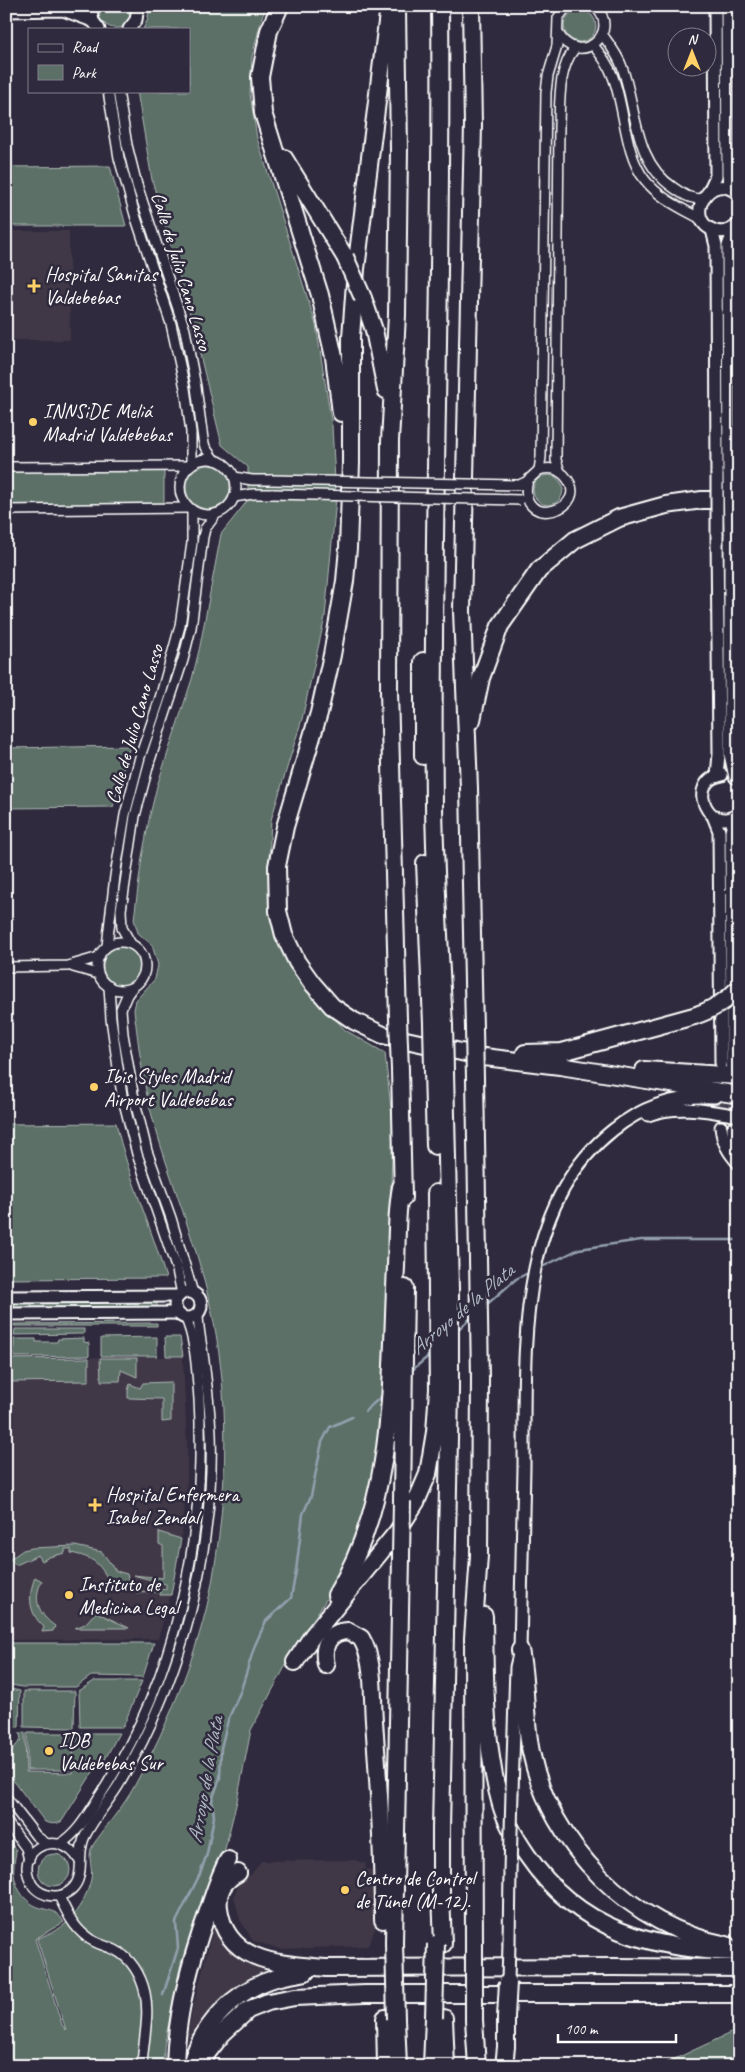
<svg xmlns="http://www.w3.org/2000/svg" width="745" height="2072" viewBox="0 0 745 2072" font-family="Caveat,sans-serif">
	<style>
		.built { fill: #413746 }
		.green { fill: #5c7068; stroke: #aeb8b4 }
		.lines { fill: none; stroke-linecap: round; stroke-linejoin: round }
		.stream { stroke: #94a0ae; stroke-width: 2.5 }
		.tertiary-tunnel { stroke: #443f50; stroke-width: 11; stroke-dasharray: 11 5.5; stroke-linecap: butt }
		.minor-casing { stroke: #fff; stroke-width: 12 }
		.tertiary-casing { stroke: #fff; stroke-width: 15 }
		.motorway-casing { stroke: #fff; stroke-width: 20 }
		.minor { stroke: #2f2a3d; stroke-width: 9 }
		.tertiary { stroke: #2f2a3d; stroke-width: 11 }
		.motorway { stroke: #2f2a3d; stroke-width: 16 }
		.minor-bridge-casing { stroke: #fff; stroke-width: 12; stroke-linecap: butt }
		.tertiary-bridge-casing { stroke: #fff; stroke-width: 15; stroke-linecap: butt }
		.motorway-bridge-casing { stroke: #fff; stroke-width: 20; stroke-linecap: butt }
		.minor-bridge { stroke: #2f2a3d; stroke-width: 9 }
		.tertiary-bridge { stroke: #2f2a3d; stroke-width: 11 }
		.motorway-bridge { stroke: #2f2a3d; stroke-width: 16 }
		.poi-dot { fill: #ffd166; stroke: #2f2a3d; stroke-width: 2 }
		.labels { text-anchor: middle; stroke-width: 5; stroke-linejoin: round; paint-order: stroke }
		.street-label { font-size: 20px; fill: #fff; stroke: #2f2a3d }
		.poi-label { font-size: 20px; fill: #fff; stroke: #2f2a3d; text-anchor: start }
		.water-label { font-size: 21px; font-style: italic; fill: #afb8c2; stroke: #2f2a3d }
	</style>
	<rect width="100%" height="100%" fill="#2f2a3d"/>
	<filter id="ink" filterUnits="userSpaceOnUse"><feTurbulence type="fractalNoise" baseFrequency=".02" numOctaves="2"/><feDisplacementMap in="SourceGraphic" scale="10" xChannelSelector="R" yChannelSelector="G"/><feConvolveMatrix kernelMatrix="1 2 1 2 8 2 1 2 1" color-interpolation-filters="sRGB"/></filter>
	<g filter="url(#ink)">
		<g class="built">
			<path d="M6,231H69L70,340H6Z"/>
			<path d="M183,1357L187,1445V1480L183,1527L170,1597L158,1639L6,1640V1358Z"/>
			<path d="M355,1860L366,1864L365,1869L374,1870L375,1929L368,1946L280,1949L253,1941L240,1920L234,1896L240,1879L251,1875L261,1861Z"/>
			<path d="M213,1929L217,1930L244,1958L267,1969L244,1981L217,2001L206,2013L189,2040L187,2038L193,2007Z"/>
		</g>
		<g class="green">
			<path d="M96,6H133C132,11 132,17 129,21C116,38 96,22 96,6Z"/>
			<path d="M150,6H267L262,17L252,57L250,94L257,138L316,325L332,426L336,499L325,617L302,719L271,820L269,860L272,921L298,976L345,1030L385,1053L393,1127L382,1444L368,1510L338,1581L294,1650L251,1730L237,1801L221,1865L194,1924L181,1963L164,2047V2066H6V1837L16,1850C16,1855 14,1860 14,1865C12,1882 22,1901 38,1907C52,1912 54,1908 64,1922L35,1939L62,2025L66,2030L37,1939C47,1934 60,1930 67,1922C78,1911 88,1894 91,1879C93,1869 88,1858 91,1849C94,1842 101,1835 105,1828C116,1814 128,1799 136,1783C169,1723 199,1650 212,1583C228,1491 231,1391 209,1300C195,1239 171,1183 154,1123C143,1087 139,1048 134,1010L136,1000L155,979L158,965L152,945L138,933L134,919L142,857L150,815L157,786L192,679L200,646L221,534L248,500V467L222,445L190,314L152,180L137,91H189V29H143L147,21Z"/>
			<circle cx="580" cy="26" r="16"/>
			<path d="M110,166L126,226H6V167Z"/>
			<circle cx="208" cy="487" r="22"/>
			<path d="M164,470V505H6V471Z"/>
			<circle cx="548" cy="490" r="15"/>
			<path d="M130,746L113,807L6,808V748Z"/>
			<circle cx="122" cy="966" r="19"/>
			<path d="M116,1123C128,1176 151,1226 166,1278L6,1279V1124Z"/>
			<path d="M14,1300H157V1308L14,1309Z"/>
			<path d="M157,1323V1326H14V1324Z"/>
			<path d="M15,1329H84V1334L14,1335Z"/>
			<path d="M157,1337V1356H101V1338Z"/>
			<path d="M165,1337H180L183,1356H166Z"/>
			<path d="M84,1338V1342L89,1343V1356L14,1357V1339H36V1342H57L58,1339Z"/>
			<path d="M89,1358V1381L6,1382V1359Z"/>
			<path d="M100,1358H137V1377L121,1370L120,1381H101Z"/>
			<path d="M171,1382V1421L162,1422V1399L128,1398V1390L130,1384L140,1388L143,1383Z"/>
			<path d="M159,1532L181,1539L171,1595H160V1592L137,1593L166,1589V1584L133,1575L163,1578V1546L159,1544Z"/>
			<path d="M75,1546L102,1552L116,1571L127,1574L131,1590L115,1589C99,1567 101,1559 71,1553V1549H65V1553L49,1557L42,1561L38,1555L16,1565L9,1560L23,1550L32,1548Z"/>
			<path d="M35,1577L42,1581C32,1599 39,1615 55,1626L53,1631L42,1632L44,1627C28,1613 28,1595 35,1577Z"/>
			<path d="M96,1612L129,1628H75L85,1624Z"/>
			<path d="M6,1643H154L143,1677L91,1676L76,1687H22L6,1684Z"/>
			<path d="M94,1681H142L123,1727H80L79,1691Z"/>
			<path d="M6,1688L20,1691L19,1727H6Z"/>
			<path d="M24,1691H75L74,1728L24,1727Z"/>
			<path d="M25,1732L26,1772L73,1773L74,1733H119L102,1765L98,1764L62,1821C56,1825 52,1824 45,1822L6,1771V1751L10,1752L21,1740L20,1733Z"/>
			<rect x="27" y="1733" width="45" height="37"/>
			<circle cx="54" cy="1870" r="16"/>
			<path d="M739,2029V2066H662L664,2064Z"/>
		</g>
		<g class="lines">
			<g class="stream">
				<path d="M540,1268L579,1249L641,1240H739"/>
				<path d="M485,1306L516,1279L530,1272"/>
				<path d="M457,1331L473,1316"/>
				<path d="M410,1372L432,1353"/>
				<path d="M365,1411L383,1395"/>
				<path d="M163,1995L178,1948L176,1922L200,1874L207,1854L214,1817L212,1800L220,1778L221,1748L228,1720L241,1690L255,1645L266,1621L291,1598L296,1571L303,1514L311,1496L322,1442L330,1427L352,1417"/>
			</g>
			<g class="tertiary-tunnel">
				<path d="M721,1068V1127"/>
				<path d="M732,1070L733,1124"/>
			</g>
			<g class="minor-casing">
				<g id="minor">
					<path d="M558,33C579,70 624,31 594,6"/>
					<path d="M602,34C610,45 618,55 622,67C637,108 633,161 674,188C684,195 690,199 702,199"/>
					<path d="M593,45C601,55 609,65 613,77C625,108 624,154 645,180C659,198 681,208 701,219"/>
					<path d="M108,91L119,158L135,215L171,324L185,388L191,432V464"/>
					<path d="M118,91L127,145L137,185L185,330L196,387L203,439L205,447L214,460"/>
					<circle cx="208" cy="487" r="28"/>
					<path d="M6,467L189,466"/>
					<path d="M539,470L541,457L546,92L548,76L557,46L558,18L567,6"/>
					<path d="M560,472L556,460L559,125C560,100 558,69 575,48"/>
					<path d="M234,477L252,480H272"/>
					<path d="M519,485L526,482L539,470C549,467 557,468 564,475C597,510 514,533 528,480"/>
					<path d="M234,497L253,494H273"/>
					<path d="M6,510L189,508"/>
					<circle cx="121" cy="966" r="24"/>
					<path d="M131,944L122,928L121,910L135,816L150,760L183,660L191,628L203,537L205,529L216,514"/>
					<path d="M107,946L115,876L125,815L140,757L160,698L180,626L192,543V511"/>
					<path d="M6,967L68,966L99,957"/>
					<path d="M73,967L98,974"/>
					<path d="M109,986L111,1019L122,1095L137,1154L177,1270L182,1294"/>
					<path d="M132,988L127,995L121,1009L123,1034L133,1093L147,1151L171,1218L193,1293"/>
					<path d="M6,1797L36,1836L47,1844"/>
					<path d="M6,1821L26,1848L29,1860"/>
					<path d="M60,1844C79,1833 89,1812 101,1794C176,1679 207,1535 199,1399C197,1375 196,1339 185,1317"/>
					<path d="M79,1860C61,1829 17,1846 29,1878C35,1896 58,1902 72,1889C86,1876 76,1854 85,1836C94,1818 108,1802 118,1786C135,1758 150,1728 162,1698C195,1620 214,1518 211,1433C210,1409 207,1385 204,1361C202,1345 198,1329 198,1313"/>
					<path d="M59,1896C66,1911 73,1927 87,1937C95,1944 105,1945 115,1950C131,1958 141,1975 145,1993C150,2016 143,2042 142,2066"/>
				</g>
			</g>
			<g class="tertiary-casing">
				<g id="tertiary">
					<path d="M90,6L93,21L99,29"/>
					<path d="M727,6L728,174L731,189"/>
					<path d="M6,11L63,10L93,21"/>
					<path d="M129,29L136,20L138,6"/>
					<path d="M709,191L716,176L715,6"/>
					<path d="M737,225C731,231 724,233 716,231C680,221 711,166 739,195"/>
					<path d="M712,230L716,246L717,474"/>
					<path d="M729,474L728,246L734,229"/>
					<path d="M730,531V754L735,777"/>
					<path d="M722,775C684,781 709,837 739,813"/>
					<path d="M717,776L719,754L717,534"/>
					<path d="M713,816L719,831L721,1063"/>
					<path d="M732,1065L731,832L734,817"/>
					<path d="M648,1115C677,1104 709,1111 739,1116"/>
					<path d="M721,1127C723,1143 728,1152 739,1164"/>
					<path d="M733,1128V1137L739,1148"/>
					<circle cx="188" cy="1305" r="13"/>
					<path d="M6,1297L179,1296"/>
					<path d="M6,1314L178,1313"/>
					<path d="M512,1792L516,1667L520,1650C521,1589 523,1529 524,1468C525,1356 514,1208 613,1130C643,1106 676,1095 715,1097"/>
					<path d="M509,1943L510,1872"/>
				</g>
			</g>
			<g class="motorway-casing">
				<g id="motorway">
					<path d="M280,6L269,31L260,77L263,113L320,295L334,357L341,413"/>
					<path d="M389,6L356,269L351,337V463L348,548L345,581L332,655L319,713L285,827L277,866L278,911L284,935L297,962L312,983L332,1006L354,1021L383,1035L484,1057L560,1066L739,1095"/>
					<path d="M440,6C443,272 431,539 434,805C435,878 440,951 444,1025"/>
					<path d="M471,6L473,125L462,611L469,788L474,1029"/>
					<path d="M397,9L399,150L397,315L390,441L389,691L398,1019"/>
					<path d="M284,158L345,257"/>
					<path d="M363,298L374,330L386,390"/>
					<path d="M423,661V756"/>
					<path d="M472,720L481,678L500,626L539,570L575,540L619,518L666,505L702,500H739"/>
					<path d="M425,863L432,1023"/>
					<path d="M525,1053L562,1052L694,1016"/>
					<path d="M400,1070L403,1198"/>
					<path d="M433,1070L435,1146"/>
					<path d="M644,1070L739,1076"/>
					<path d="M402,1501L405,1288"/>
					<path d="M336,1595C397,1495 390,1379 396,1267C397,1240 396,1213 401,1187"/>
					<path d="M484,1616C485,1673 484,1746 500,1801C505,1821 516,1839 527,1855C578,1930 653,1950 739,1952"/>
					<path d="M520,1650C527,1683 524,1718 531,1752C550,1845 632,1928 727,1945"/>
					<path d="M295,1662L313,1635L397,1532L416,1502L428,1474L435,1432L438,1389L436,1193"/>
					<path d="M326,1665C322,1647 327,1632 348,1631L361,1638C375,1661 372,1695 374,1721C379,1787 383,1853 383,1920"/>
					<path d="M238,1873C223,1881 217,1892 219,1908C226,1964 282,1964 326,1968L614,1967L739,1968"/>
					<path d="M394,1943L401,1557"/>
					<path d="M474,1943L473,1638L479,1556L480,1378L475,1079"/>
					<path d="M443,1944L441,1894V1829L450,1390V1289L445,1072"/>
					<path d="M385,2018L386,2066"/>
					<path d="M444,2018L446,2066"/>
					<path d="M396,2019L398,2066"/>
					<path d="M474,2020L477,2066"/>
					<path d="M191,2065C202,2024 235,1990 276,1978C286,1975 297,1974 306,1972"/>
					<path d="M175,2066C176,2013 191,1960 208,1911C214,1894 219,1876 228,1860"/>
					<path d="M201,2066L204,2057L222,2034L248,2010L268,2002L295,1997L365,1994H739"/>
					<path d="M432,2066L434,2018"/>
					<path d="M504,2066L506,2047V2017"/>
				</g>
			</g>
			<use href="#minor" class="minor"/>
			<use href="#tertiary" class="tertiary"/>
			<use href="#motorway" class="motorway"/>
			<g class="minor-bridge-casing">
				<g id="minor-bridge">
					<path d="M272,480L519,485"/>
					<path d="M273,494L520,500"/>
				</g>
			</g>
			<g class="tertiary-bridge-casing">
				<g id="tertiary-bridge">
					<path d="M729,474L730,531"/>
					<path d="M717,534V474"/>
					<path d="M510,1872L512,1792"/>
					<path d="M508,1982L509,1943"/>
				</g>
			</g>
			<g class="motorway-bridge-casing">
				<g id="motorway-bridge">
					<path d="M345,257L363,298"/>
					<path d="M694,1016C712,1010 726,1002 739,988"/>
					<path d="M398,1019L400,1070"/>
					<path d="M432,1023L433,1070"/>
					<path d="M444,1025L445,1072"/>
					<path d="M474,1029L475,1079"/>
					<path d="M401,1557L402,1501"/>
					<path d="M394,1943L396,2019"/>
					<path d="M474,1943V2020"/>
					<path d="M506,2017L508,1982"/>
					<path d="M434,2018L436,1944"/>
				</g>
			</g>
			<use href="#minor-bridge" class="minor-bridge"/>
			<use href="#tertiary-bridge" class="tertiary-bridge"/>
			<use href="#motorway-bridge" class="motorway-bridge"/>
		</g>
	</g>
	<g class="poi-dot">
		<path d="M31.5 278.5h5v5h5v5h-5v5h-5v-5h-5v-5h5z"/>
		<circle cx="33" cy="422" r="5"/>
		<circle cx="94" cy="1087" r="5"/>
		<path d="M92.5 1497.5h5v5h5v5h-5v5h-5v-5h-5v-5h5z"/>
		<circle cx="69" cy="1595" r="5"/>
		<circle cx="49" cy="1751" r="5"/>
		<circle cx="345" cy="1890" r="5"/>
	</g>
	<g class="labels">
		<g class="street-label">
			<text transform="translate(182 271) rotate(73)" y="7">Calle de Julio Cano Lasso</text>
			<text transform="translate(134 724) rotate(-74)" y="7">Calle de Julio Cano Lasso</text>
		</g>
		<g class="poi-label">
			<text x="45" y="281">Hospital Sanitas<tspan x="45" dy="23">Valdebebas</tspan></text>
			<text x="43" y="418">INNSiDE Meliá<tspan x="43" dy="23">Madrid Valdebebas</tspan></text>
			<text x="104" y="1083">Ibis Styles Madrid<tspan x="104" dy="23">Airport Valdebebas</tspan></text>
			<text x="106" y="1501">Hospital Enfermera<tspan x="106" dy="23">Isabel Zendal</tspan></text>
			<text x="79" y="1591">Instituto de<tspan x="79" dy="23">Medicina Legal</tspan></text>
			<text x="59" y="1747">IDB<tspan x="59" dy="23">Valdebebas Sur</tspan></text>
			<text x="355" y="1885">Centro de Control<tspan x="355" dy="23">de Túnel (M-12).</tspan></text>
		</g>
		<g class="water-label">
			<text transform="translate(462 1309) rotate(-40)" y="7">Arroyo de la Plata</text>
			<text transform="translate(205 1780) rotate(-80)" y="7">Arroyo de la Plata</text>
		</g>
	</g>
	<rect width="745" height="2072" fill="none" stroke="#2f2a3d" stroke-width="25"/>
	<rect x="12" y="12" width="720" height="2047" fill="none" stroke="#fff" stroke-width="2" filter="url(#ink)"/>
	<rect x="28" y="28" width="162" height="65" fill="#2f2a3d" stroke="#827f8b"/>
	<rect x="38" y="44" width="25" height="8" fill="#2f2a3d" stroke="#827f8b"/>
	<text x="72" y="52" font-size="15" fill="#ffffff">Road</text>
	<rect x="38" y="65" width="25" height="15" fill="#5c7068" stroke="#827f8b"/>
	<text x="72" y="78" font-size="15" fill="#ffffff">Park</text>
	<g transform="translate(692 52)"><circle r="24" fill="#2f2a3d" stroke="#827f8b"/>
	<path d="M0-4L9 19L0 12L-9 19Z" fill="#ffd166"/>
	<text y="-8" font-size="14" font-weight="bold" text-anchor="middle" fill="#ffffff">N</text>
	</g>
	<path d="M558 2034v8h118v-8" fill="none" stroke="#ffffff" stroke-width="2.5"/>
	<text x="565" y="2034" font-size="15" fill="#ffffff" stroke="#2f2a3d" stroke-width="4" paint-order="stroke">100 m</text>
</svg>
